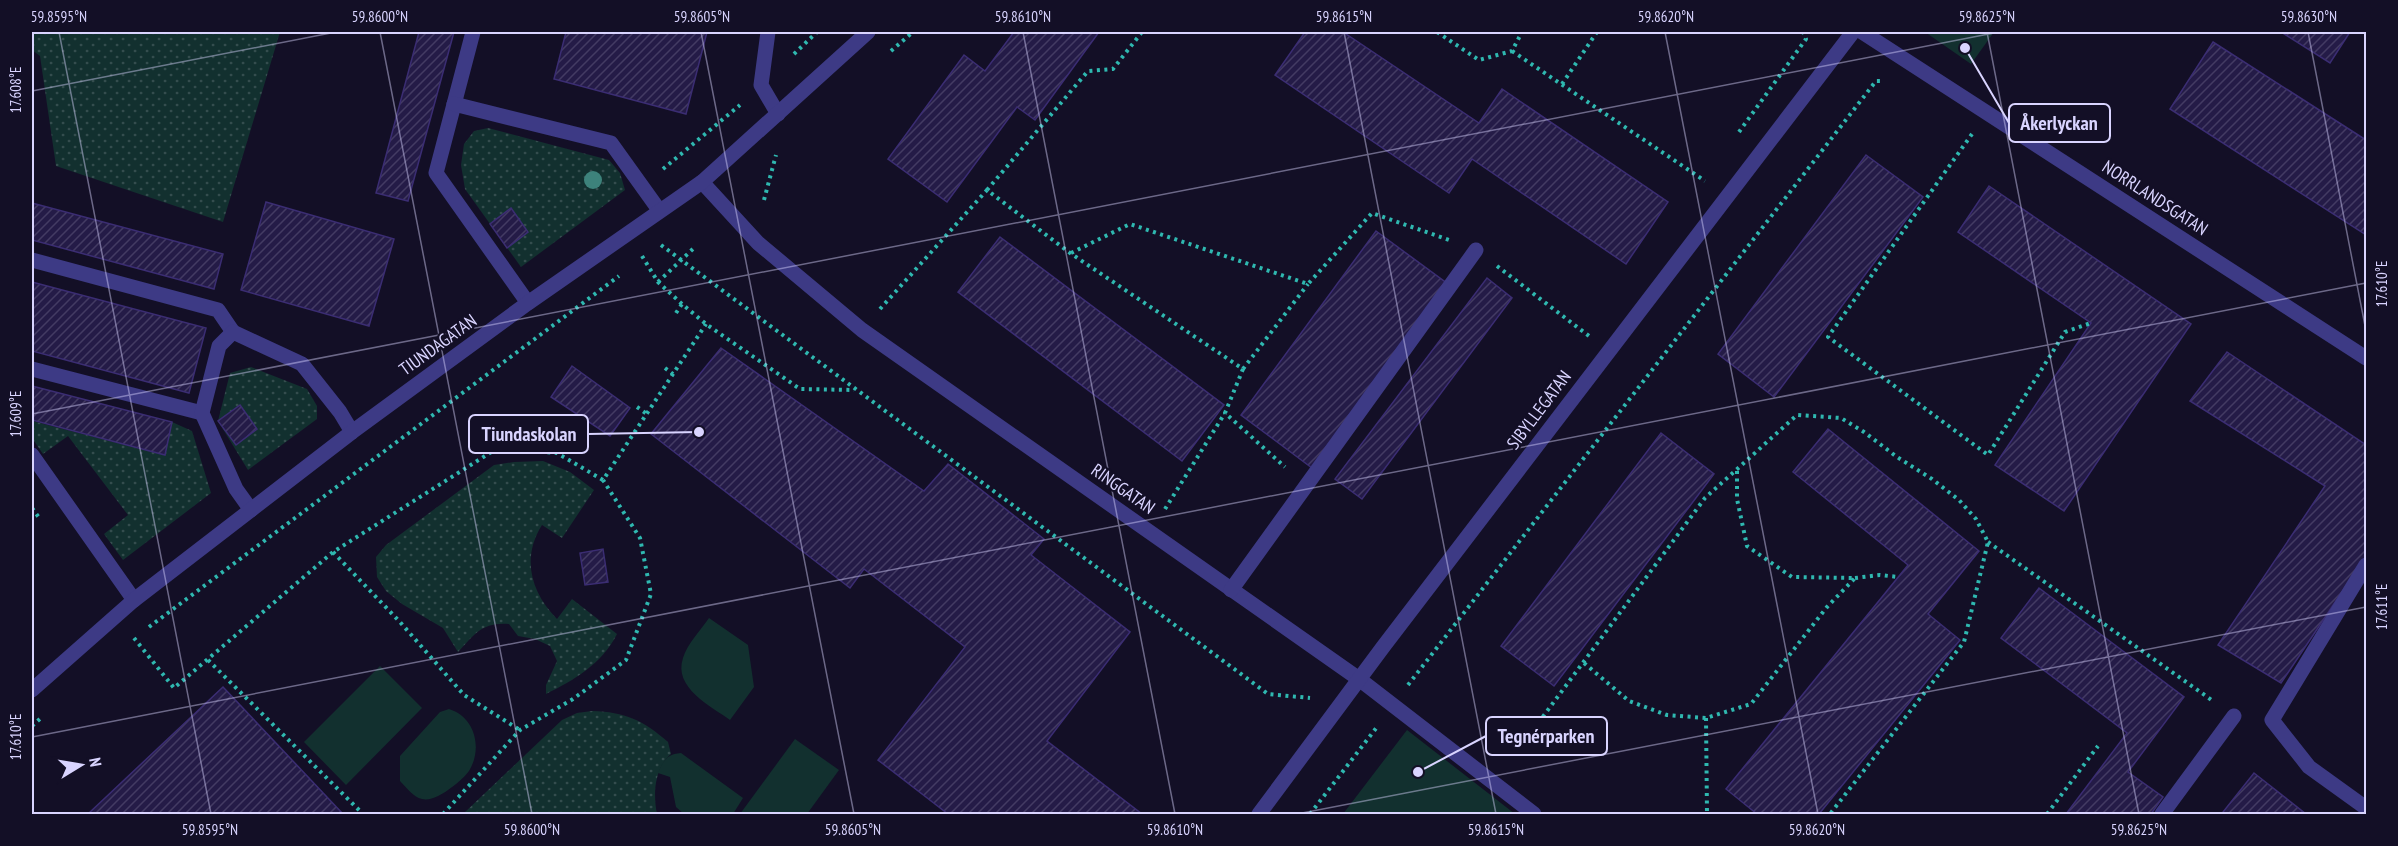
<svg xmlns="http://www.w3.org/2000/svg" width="2398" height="846" viewBox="0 0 2398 846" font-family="'PT Sans Narrow',sans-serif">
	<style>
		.grass { fill: url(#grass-dots) }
		.park { fill: #12302f }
		.building { fill: url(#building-hatch); stroke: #3b2d73; stroke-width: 1.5 }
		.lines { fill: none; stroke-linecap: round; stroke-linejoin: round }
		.path { stroke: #2fb8b0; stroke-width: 4; stroke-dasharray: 3 4.5; stroke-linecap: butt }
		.minor { stroke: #3d3a85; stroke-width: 15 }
		.tree { fill: #3d827b }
		.ticks { fill: none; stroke: #d9d4ff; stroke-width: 1.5; stroke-opacity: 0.45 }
		.labels { text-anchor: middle; stroke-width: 4.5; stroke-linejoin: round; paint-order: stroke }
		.street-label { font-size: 18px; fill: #d9d4ff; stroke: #130f26 }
		.leader { fill: none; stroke: #d9d4ff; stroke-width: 2 }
		.callout-dot { fill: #d9d4ff; stroke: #130f26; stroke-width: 2 }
		.callout { fill: #130f26; stroke: #d9d4ff; stroke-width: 2 }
		.callout-label { font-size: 20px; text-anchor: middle; font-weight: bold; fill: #d9d4ff }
		.neatline { fill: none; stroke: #d9d4ff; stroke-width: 2 }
		.ticks-label { font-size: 15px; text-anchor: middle; fill: #d9d4ff }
	</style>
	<defs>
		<pattern id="grass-dots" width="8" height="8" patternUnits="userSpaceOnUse" patternTransform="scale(1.5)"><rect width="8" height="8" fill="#12302f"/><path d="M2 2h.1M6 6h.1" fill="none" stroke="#344d4e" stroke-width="1.8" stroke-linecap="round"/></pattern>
		<pattern id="building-hatch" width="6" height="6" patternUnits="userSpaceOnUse" patternTransform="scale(1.5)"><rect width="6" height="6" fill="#241b47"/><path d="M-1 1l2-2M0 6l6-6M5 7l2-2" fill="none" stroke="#433b63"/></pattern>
	</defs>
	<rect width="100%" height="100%" fill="#130f26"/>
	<g class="grass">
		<path d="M32,32H280L223,222L56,166L40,56L32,50Z"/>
		<path d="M488,128L609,160L620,173L625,190L521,267L465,189L461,165L464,144L474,131Z"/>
		<path d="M251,367L307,389L317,406V419L248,470L218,421L230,373Z"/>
		<path d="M32,421L164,455L172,422L192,431L211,493L123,560L104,534L128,515L68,436L43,454L32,438Z"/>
		<path d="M543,461L570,472L594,490L562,538L542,525C521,558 531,593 557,619L572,599L617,634C602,664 574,680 546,694V685L557,661L550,646L535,639L518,636L509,624C482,622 475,634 458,652L443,628L402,604L386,591L377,577L376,557L386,545L494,465L514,462Z"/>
		<path d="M592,711C625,712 643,720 668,742L671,754C654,769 653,794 657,814H463L562,720L577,713Z"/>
	</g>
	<g class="park">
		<path d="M1925,32H1994L1971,64Z"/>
		<path d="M709,618L748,645L754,687L730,720C711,706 673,688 683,658C687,644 701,630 709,618Z"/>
		<path d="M380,666L422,708L346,785L304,742Z"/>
		<path d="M449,709C475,717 483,748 469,771C464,778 455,785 448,790C441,795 431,801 422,799C413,797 406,787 400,781V756L440,712Z"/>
		<path d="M1407,730L1515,814H1343Z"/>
		<path d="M795,739L839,770L807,814H740Z"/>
		<path d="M681,753L743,798L733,814H684L676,807L670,777L658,773C663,761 667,754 681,753Z"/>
	</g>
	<g class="building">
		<path d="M419,32H454L408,201L376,193Z"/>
		<path d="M566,32H707L686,114L554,79Z"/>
		<path d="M1014,32H1099L1035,120L1017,107L947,202L888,159L964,55L985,71Z"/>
		<path d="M1305,32H1343L1479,123L1502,89L1668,202L1626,264L1472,159L1449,193L1275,75Z"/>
		<path d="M2281,32H2350L2330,63Z"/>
		<path d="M2213,42L2366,140V235L2170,109Z"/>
		<path d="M1866,155L1923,197L1774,397L1718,354Z"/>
		<path d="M1989,186L2191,324L2064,511L1995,465L2091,323L1958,232Z"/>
		<path d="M266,202L394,239L369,326L241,290Z"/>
		<path d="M32,203L223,254L214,289L32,240Z"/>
		<path d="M511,208L528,232L507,248L490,224Z"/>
		<path d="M1376,231L1448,284L1312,468L1241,415Z"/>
		<path d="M1000,237L1224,405L1182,461L958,292Z"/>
		<path d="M1487,278L1512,298L1362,499L1335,479Z"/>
		<path d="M32,282L206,328L189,393L32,351Z"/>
		<path d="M721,348L924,491L948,464L1044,539L1031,555L1130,632L1047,741L1142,814H948L878,760L965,647L864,569L850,588L651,434Z"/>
		<path d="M2227,352L2366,445V556L2281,683L2218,645L2325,486L2190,401Z"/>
		<path d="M572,366L630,408L610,436L551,397Z"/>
		<path d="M32,386L172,422L165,455L32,420Z"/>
		<path d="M240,405L257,429L236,445L218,421Z"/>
		<path d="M1828,429L1979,551L1928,614L1960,640L1819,814H1757L1726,789L1908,565L1793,472Z"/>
		<path d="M1661,433L1714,474L1554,686L1501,646Z"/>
		<path d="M603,549L608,582L585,585L580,553Z"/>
		<path d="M2039,588L2184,697L2128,772L2163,797L2151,814H2066L2127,733L2001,638Z"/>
		<path d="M223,687L343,814H88Z"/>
		<path d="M2254,773L2306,814H2226L2223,812Z"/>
	</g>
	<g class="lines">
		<g class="path">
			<path d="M1437,32L1479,60L1512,51L1522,32"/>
			<path d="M891,51L913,32"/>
			<path d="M1512,51L1705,181"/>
			<path d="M794,54L817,32"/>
			<path d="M1562,84L1597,32"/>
			<path d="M1739,132L1806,39L1803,32"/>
			<path d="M1972,134L1828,337L1988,455L2065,332L2091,323"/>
			<path d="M663,169L740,105"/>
			<path d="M987,190L1088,71L1113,69L1142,32"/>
			<path d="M764,200L776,155"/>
			<path d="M661,245L1268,694L1310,698"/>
			<path d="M1071,253L1130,224L1308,284L1372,213L1449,240"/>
			<path d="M642,256L658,282L682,304L706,324L800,389L854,390"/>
			<path d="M1497,266L1589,336"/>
			<path d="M658,282L695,247"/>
			<path d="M880,309L987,190L1070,253L1243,369L1225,413L1285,467"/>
			<path d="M676,313L682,304"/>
			<path d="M665,368L673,374"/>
			<path d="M1243,369L1308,284"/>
			<path d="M637,407L647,414"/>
			<path d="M32,508L40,519"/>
			<path d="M1165,509L1225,413"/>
			<path d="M1988,542L2213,701"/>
			<path d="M333,552L400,622L464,695L520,730"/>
			<path d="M1855,578L1880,575L1898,577"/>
			<path d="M149,627L619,276"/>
			<path d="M134,638L174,688L333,552L496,449L557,453L603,480L706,324"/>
			<path d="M208,660L363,814"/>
			<path d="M1584,663L1629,701L1667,715L1706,718L1751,704L1827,607L1855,578L1792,577L1747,546L1737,499V470"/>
			<path d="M1408,685L1876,81H1884"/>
			<path d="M1706,718L1707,814"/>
			<path d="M32,726L42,717"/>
			<path d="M1516,753L1705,498L1797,415L1841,418L1864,432L1897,457L1932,479L1959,500L1976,519L1988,542L1964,642L1830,814"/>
			<path d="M443,814L520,730L573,699L626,660L651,594L640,538L603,480"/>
			<path d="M1310,814L1377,727"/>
			<path d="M2047,814L2098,746"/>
		</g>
		<g class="minor">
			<path d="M473,32L436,173L528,303"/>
			<path d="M768,32L761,85L778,114"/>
			<path d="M1862,32L2366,358"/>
			<path d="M454,104L611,143L659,210"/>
			<path d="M702,182L758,243L862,330L1359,679L1534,814"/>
			<path d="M32,260L218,310L233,332"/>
			<path d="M32,369L202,413"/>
			<path d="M32,455L134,600"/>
			<path d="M251,510L236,489L202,413L219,346L233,332L302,364L340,412L352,432"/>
			<path d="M2366,565L2272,720L2309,767L2366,808"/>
			<path d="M1231,590L1476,250"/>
			<path d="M32,690L134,600L352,432L528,303L702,182L868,32"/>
			<path d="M1259,814L1383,647L1853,32"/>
			<path d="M2162,814L2234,716"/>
		</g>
	</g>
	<circle class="tree" cx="593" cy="180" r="9"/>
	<path class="ticks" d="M59,32L211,814M380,32L532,814M701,32L854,814M1023,32L1175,814M1344,32L1496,814M1665,32L1818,814M1987,32L2139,814M2308,32L2366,331M32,91L336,32M32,414L1999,32M32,737L2366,283M1297,814L2366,607"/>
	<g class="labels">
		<g class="street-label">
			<text transform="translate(2155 198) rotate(33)" y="6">NORRLANDSGATAN</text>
			<text transform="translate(438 345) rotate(-36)" y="6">TIUNDAGATAN</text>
			<text transform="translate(1539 410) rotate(-53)" y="6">SIBYLLEGATAN</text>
			<text transform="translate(1123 489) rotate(35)" y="6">RINGGATAN</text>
		</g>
	</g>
	<path class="leader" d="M1965 48L2009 123M699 432L588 434M1418 772L1486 736"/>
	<g class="callout-dot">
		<circle cx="1965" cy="48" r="6"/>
		<circle cx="699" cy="432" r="6"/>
		<circle cx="1418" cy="772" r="6"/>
	</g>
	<g class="callout">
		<rect x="2009" y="104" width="101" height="38" rx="6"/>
		<rect x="469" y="415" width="119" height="38" rx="6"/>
		<rect x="1486" y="717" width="121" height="38" rx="6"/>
	</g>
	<g class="callout-label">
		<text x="2059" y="130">Åkerlyckan</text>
		<text x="529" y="441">Tiundaskolan</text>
		<text x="1546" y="743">Tegnérparken</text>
	</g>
	<rect width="2398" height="846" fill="none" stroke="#130f26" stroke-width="66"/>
	<g transform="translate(81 765) rotate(79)" stroke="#130f26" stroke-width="4.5" paint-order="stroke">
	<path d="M0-4.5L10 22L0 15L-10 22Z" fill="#d9d4ff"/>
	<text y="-9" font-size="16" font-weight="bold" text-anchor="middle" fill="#d9d4ff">N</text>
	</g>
	<rect x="33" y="33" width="2332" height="780" class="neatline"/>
	<g class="ticks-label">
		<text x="59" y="22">59.8595°N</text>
		<text x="380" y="22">59.8600°N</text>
		<text x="702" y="22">59.8605°N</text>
		<text x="1023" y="22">59.8610°N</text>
		<text x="1344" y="22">59.8615°N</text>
		<text x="1666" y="22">59.8620°N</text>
		<text x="1987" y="22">59.8625°N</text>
		<text x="2309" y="22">59.8630°N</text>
		<text transform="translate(16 90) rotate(-90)" y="5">17.608°E</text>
		<text transform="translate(2382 284) rotate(-90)" y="5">17.610°E</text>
		<text transform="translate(16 414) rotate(-90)" y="5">17.609°E</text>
		<text transform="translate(2382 607) rotate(-90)" y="5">17.611°E</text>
		<text transform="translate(16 737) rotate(-90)" y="5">17.610°E</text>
		<text x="210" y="835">59.8595°N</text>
		<text x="532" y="835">59.8600°N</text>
		<text x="853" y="835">59.8605°N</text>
		<text x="1175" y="835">59.8610°N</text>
		<text x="1496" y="835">59.8615°N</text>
		<text x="1817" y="835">59.8620°N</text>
		<text x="2139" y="835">59.8625°N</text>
	</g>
</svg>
